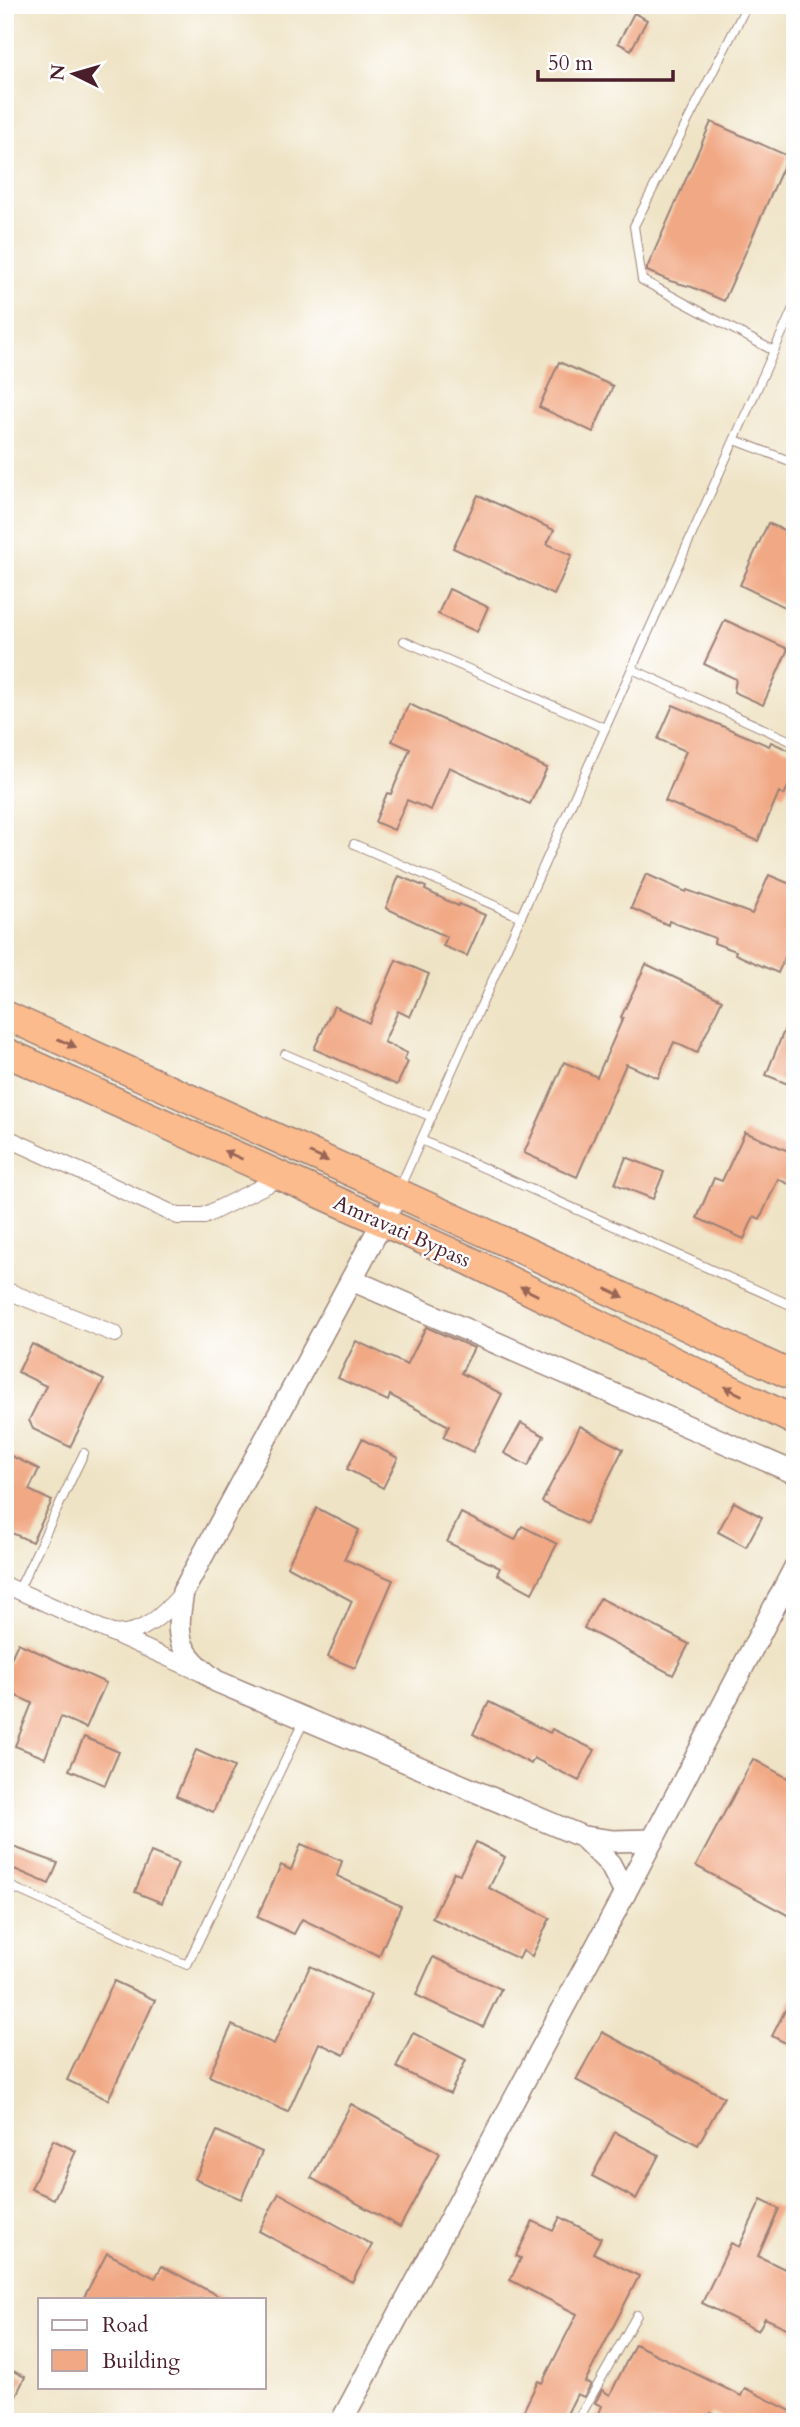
<svg xmlns="http://www.w3.org/2000/svg" width="800" height="2427" viewBox="0 0 800 2427" font-family="Cardo,serif">
	<style>
		.building { fill: #f1a884 }
		.lines { fill: none; stroke-linecap: round; stroke-linejoin: round }
		.service-casing { stroke: #9c8178; stroke-width: 10 }
		.minor-casing { stroke: #9c8178; stroke-width: 18 }
		.tertiary-casing { stroke: #9c8178; stroke-width: 24 }
		.trunk-casing { stroke: #9c8178; stroke-width: 31 }
		.service { stroke: #fff; stroke-width: 8 }
		.minor { stroke: #fff; stroke-width: 16 }
		.tertiary { stroke: #fff; stroke-width: 21 }
		.trunk { stroke: #fbbb8d; stroke-width: 28 }
		.oneway { fill: #9a6557 }
		.labels { text-anchor: middle; stroke-width: 5; stroke-linejoin: round; paint-order: stroke }
		.street-label { font-size: 21px; fill: #4a1f2b; stroke: #fff }
	</style>
	<rect width="100%" height="100%" fill="#fff"/>
	<filter id="ink" filterUnits="userSpaceOnUse"><feTurbulence type="fractalNoise" baseFrequency=".0143" numOctaves="2"/><feDisplacementMap in="SourceGraphic" scale="14" xChannelSelector="R" yChannelSelector="G"/><feConvolveMatrix kernelMatrix="1 2 1 2 8 2 1 2 1" color-interpolation-filters="sRGB"/></filter>
	<filter id="wash" filterUnits="userSpaceOnUse"><feTurbulence type="fractalNoise" baseFrequency=".00686" numOctaves="4" result="noise"/><feDisplacementMap in="SourceGraphic" scale="28" xChannelSelector="R" yChannelSelector="G"/><feGaussianBlur stdDeviation="1.57" result="paint"/><feColorMatrix in="noise" values="0 0 0 0 0 0 0 0 0 0 0 0 0 0 0 0 0 1.4 0 .05"/><feComposite in="paint" operator="in"/></filter>
	<g filter="url(#wash)">
		<rect width="100%" height="100%" fill="#efe3c5"/>
		<g id="blocks">
			<g class="building">
				<path d="M634,13L647,20L631,50L618,43Z"/>
				<path d="M711,122L788,156L724,301L692,287L670,281L647,271V268Z"/>
				<path d="M559,362L613,386L593,432L539,407Z"/>
				<path d="M478,495L554,530L547,544L572,555L554,595L453,548Z"/>
				<path d="M768,523L795,535V612L740,585Z"/>
				<path d="M449,589L488,607L477,632L438,614Z"/>
				<path d="M725,620L788,649L763,705L734,692L736,679L704,664Z"/>
				<path d="M409,704L547,768L530,804L449,767L431,810L407,800L394,830L375,822L387,793L391,794L410,749L392,741Z"/>
				<path d="M673,705L769,746L771,742L795,753V773L784,795L779,792L758,841L665,801L686,751L658,739Z"/>
				<path d="M646,874L686,892L687,890L752,914L769,875L795,886V934L778,973L735,954L736,951L714,943L715,938L669,921L668,925L631,908Z"/>
				<path d="M399,876L426,887L425,890L458,906L459,904L485,915L467,956L443,946L447,937L386,908Z"/>
				<path d="M396,960L429,974L410,1017L398,1011L384,1042L407,1053L404,1060L408,1062L397,1085L314,1049L334,1006L369,1023Z"/>
				<path d="M646,964L722,1000L697,1053L674,1042L658,1078L626,1064L577,1177L524,1153L564,1062L597,1077L623,1018L621,1017Z"/>
				<path d="M794,1006H795V1087L766,1075Z"/>
				<path d="M745,1132L795,1154V1187L778,1179L760,1219L754,1216L744,1239L697,1218L714,1178L722,1181Z"/>
				<path d="M626,1157L664,1172L653,1199L615,1184Z"/>
				<path d="M426,1327L474,1348L461,1373L502,1394L473,1452L443,1437L449,1426L390,1395L388,1401L338,1378L356,1341L407,1365Z"/>
				<path d="M32,1344L104,1380L70,1447L33,1429L29,1420L46,1386L18,1372Z"/>
				<path d="M521,1423L544,1436L528,1466L504,1453Z"/>
				<path d="M580,1426L623,1449L586,1524L542,1502Z"/>
				<path d="M362,1439L398,1458L383,1488L347,1469Z"/>
				<path d="M5,1453L39,1469L29,1490L52,1501L32,1542L5,1530Z"/>
				<path d="M734,1502L762,1517L746,1547L718,1532Z"/>
				<path d="M317,1508L359,1530L344,1559L393,1580L355,1668L328,1657L352,1601L287,1566Z"/>
				<path d="M461,1513L515,1540L522,1526L557,1544L532,1593L497,1574L500,1568L447,1542Z"/>
				<path d="M600,1598L689,1644L673,1675L584,1628Z"/>
				<path d="M18,1643L106,1683L86,1728L61,1717L45,1758L15,1746L32,1703L5,1691V1671Z"/>
				<path d="M489,1702L550,1733L552,1729L595,1750L579,1781L534,1758L531,1764L473,1734Z"/>
				<path d="M84,1737L119,1752L105,1785L69,1770Z"/>
				<path d="M196,1750L234,1767L213,1812L176,1796Z"/>
				<path d="M753,1759L795,1782V1919L696,1866Z"/>
				<path d="M476,1842L505,1857L489,1888L550,1918L532,1956L523,1951L519,1959L432,1918L454,1872L460,1874Z"/>
				<path d="M5,1844L58,1863L49,1884L5,1865Z"/>
				<path d="M301,1844L342,1861L337,1876L401,1906L379,1956L302,1919L294,1934L257,1917L281,1865L291,1870Z"/>
				<path d="M151,1852L178,1863L162,1903L135,1892Z"/>
				<path d="M433,1957L501,1989L483,2027L416,1995Z"/>
				<path d="M310,1966L371,1995L344,2055L319,2043L288,2112L209,2076L232,2025L274,2044Z"/>
				<path d="M114,1981L155,2000L108,2100L67,2080Z"/>
				<path d="M795,1991V2048L772,2036Z"/>
				<path d="M602,2032L724,2097L698,2145L576,2080Z"/>
				<path d="M413,2033L466,2060L450,2094L396,2067Z"/>
				<path d="M351,2104L440,2153L400,2227L311,2178Z"/>
				<path d="M217,2131L262,2152L241,2199L195,2179Z"/>
				<path d="M615,2132L659,2155L636,2199L592,2176Z"/>
				<path d="M53,2140L76,2151L54,2199L31,2189Z"/>
				<path d="M279,2193L372,2245L352,2282L259,2231Z"/>
				<path d="M761,2200L779,2209L758,2256L795,2274V2332L765,2318L758,2331L702,2303L731,2243L739,2247Z"/>
				<path d="M560,2217L601,2238L593,2253L639,2276L585,2382L591,2384L584,2397L577,2394L563,2422H518L538,2381L542,2383L577,2314L510,2280L521,2258L516,2256L533,2221L553,2231Z"/>
				<path d="M107,2253L155,2278L162,2266L224,2299H83Z"/>
				<path d="M635,2344L741,2396L745,2388L795,2413V2422H730L711,2413L707,2422H595L602,2406L595,2403L602,2390L610,2395Z"/>
				<path d="M5,2367L25,2377L5,2418Z"/>
			</g>
		</g>
	</g>
	<g filter="url(#ink)">
		<use href="#blocks" fill-opacity="0" stroke="#9c8178" stroke-width="2"/>
		<g class="lines">
			<g class="service-casing">
				<g id="service">
					<path d="M747,5L634,226L642,280L774,351"/>
					<path d="M735,440L795,463"/>
					<path d="M404,641L605,728"/>
					<path d="M632,669L795,743"/>
					<path d="M354,844L521,917"/>
					<path d="M285,1054L432,1117"/>
					<path d="M421,1140L795,1307"/>
					<path d="M399,1189L795,304"/>
					<path d="M18,1591L84,1453"/>
					<path d="M5,1884L187,1965L304,1721"/>
					<path d="M577,2422L637,2315"/>
				</g>
			</g>
			<g class="minor-casing">
				<g id="minor">
					<path d="M5,1137L178,1216H204L282,1177"/>
					<path d="M5,1290L115,1334"/>
					<path d="M5,1585L201,1673"/>
					<path d="M112,1633C142,1637 165,1613 183,1592"/>
				</g>
			</g>
			<g class="tertiary-casing">
				<g id="tertiary">
					<path d="M398,1193L183,1592C175,1639 177,1651 216,1681L583,1837L612,1841L653,1840"/>
					<path d="M352,1280L795,1473"/>
					<path d="M583,1837L610,1864L625,1893"/>
					<path d="M341,2422L625,1893L795,1567"/>
				</g>
			</g>
			<g class="trunk-casing">
				<g id="trunk">
					<path d="M5,1015L482,1231L795,1377"/>
					<path d="M5,1052L468,1260L795,1421"/>
				</g>
			</g>
			<use href="#service" class="service"/>
			<use href="#minor" class="minor"/>
			<use href="#tertiary" class="tertiary"/>
			<use href="#trunk" class="trunk"/>
		</g>
		<defs><path id="oneway-solid" d="M-6-.8H1V-3.2L6.5 0L1 3.2V.8H-6Z" transform="scale(1.75)"/></defs>
		<g class="oneway">
			<use href="#oneway-solid" transform="translate(67 1043) rotate(24)"/>
			<use href="#oneway-solid" transform="translate(233 1155) rotate(-156)"/>
			<use href="#oneway-solid" transform="translate(319 1157) rotate(24)"/>
			<use href="#oneway-solid" transform="translate(529 1291) rotate(-153)"/>
			<use href="#oneway-solid" transform="translate(615 1293) rotate(25)"/>
			<use href="#oneway-solid" transform="translate(733 1391) rotate(-154)"/>
		</g>
	</g>
	<g class="labels">
		<g class="street-label">
			<text transform="translate(402 1231) rotate(24)" y="7">Amravati Bypass</text>
		</g>
	</g>
	<rect width="800" height="2427" fill="none" stroke="#fff" stroke-width="28"/>
	<rect x="38" y="2298" width="228" height="91" fill="#ffffff" stroke="#b7a5aa" stroke-width="2"/>
	<rect x="52" y="2320" width="35" height="10" fill="#ffffff" stroke="#b7a5aa" stroke-width="2"/>
	<text x="102" y="2332" font-size="21" fill="#4a1f2b">Road</text>
	<rect x="52" y="2350" width="35" height="21" fill="#f1a884" stroke="#b7a5aa" stroke-width="2"/>
	<text x="102" y="2368" font-size="21" fill="#4a1f2b">Building</text>
	<g transform="translate(74 74) rotate(275)" stroke="#ffffff" stroke-width="5" paint-order="stroke">
	<path d="M0-5L12 26L0 18L-12 26Z" fill="#4a1f2b"/>
	<text y="-10" font-size="19" font-weight="bold" text-anchor="middle" fill="#4a1f2b">N</text>
	</g>
	<path d="M538 70v10h135v-10" fill="none" stroke="#4a1f2b" stroke-width="3.5"/>
	<text x="548" y="70" font-size="21" fill="#4a1f2b" stroke="#ffffff" stroke-width="5" paint-order="stroke">50 m</text>
</svg>
